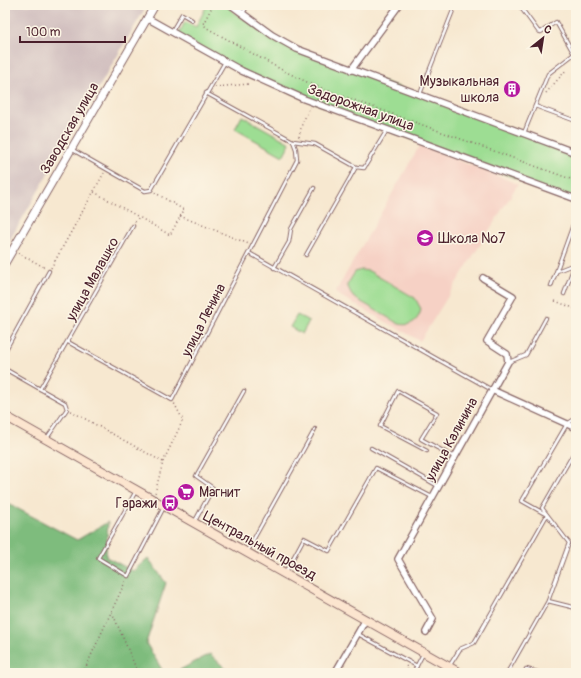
<svg xmlns="http://www.w3.org/2000/svg" width="581" height="678" viewBox="0 0 581 678" font-family="Pangolin,sans-serif">
	<style>
		.built { fill: #f6d1c5 }
		.industrial { fill: #d1bfbf }
		.green { fill: #9ddd93; stroke: #747e5f }
		.forest { fill: #7ebc7d; stroke: #646e54 }
		.lines { fill: none; stroke-linecap: round; stroke-linejoin: round }
		.service-casing { stroke: #876565; stroke-width: 4.5 }
		.minor-casing { stroke: #876565; stroke-width: 8 }
		.tertiary-casing { stroke: #876565; stroke-width: 9 }
		.secondary-casing { stroke: #876565; stroke-width: 10 }
		.path { stroke: #876565; stroke-width: 1.5; stroke-dasharray: 1 3; stroke-linecap: butt }
		.service { stroke: #fff; stroke-width: 2.5 }
		.minor { stroke: #fff; stroke-width: 5.5 }
		.tertiary { stroke: #fff; stroke-width: 7 }
		.secondary { stroke: #fce5cf; stroke-width: 8 }
		.labels { text-anchor: middle; stroke-width: 3; stroke-linejoin: round; paint-order: stroke }
		.poi-label { font-size: 14px; fill: #4a1f2b; stroke: #fcf5e5; text-anchor: end }
		.street-label { font-size: 14px; fill: #4a1f2b; stroke: #fcf5e5 }
	</style>
	<rect width="100%" height="100%" fill="#fcf5e5"/>
	<filter id="ink" filterUnits="userSpaceOnUse"><feTurbulence type="fractalNoise" baseFrequency=".025" numOctaves="2"/><feDisplacementMap in="SourceGraphic" scale="8" xChannelSelector="R" yChannelSelector="G"/><feConvolveMatrix kernelMatrix="1 2 1 2 8 2 1 2 1" color-interpolation-filters="sRGB"/></filter>
	<filter id="wash" filterUnits="userSpaceOnUse"><feTurbulence type="fractalNoise" baseFrequency=".012" numOctaves="4" result="noise"/><feDisplacementMap in="SourceGraphic" scale="16" xChannelSelector="R" yChannelSelector="G"/><feGaussianBlur stdDeviation="0.9" result="paint"/><feColorMatrix in="noise" values="0 0 0 0 0 0 0 0 0 0 0 0 0 0 0 0 0 1.4 0 .05"/><feComposite in="paint" operator="in"/></filter>
	<g filter="url(#wash)">
		<rect width="100%" height="100%" fill="#f7e8d0"/>
		<path class="built" d="M420,145L518,184L420,341L335,293Z"/>
		<path class="industrial" d="M5,5H147L5,248Z"/>
		<g class="green">
			<path d="M207,5H226L237,15L297,49L576,153V201L313,102L242,71L178,35L185,22L196,27Z"/>
			<path d="M242,116L290,143L283,156L235,129Z"/>
			<path d="M361,270L369,271L415,298L421,309C419,320 411,327 399,324L353,297L347,285L355,272Z"/>
			<path d="M297,315L309,321L302,334L290,327Z"/>
		</g>
		<g class="forest">
			<path d="M5,502L77,540L108,522L106,557L133,571L148,558L166,583L146,643L164,673H5Z"/>
			<path d="M210,654L230,673H174Z"/>
		</g>
	</g>
	<g filter="url(#ink)">
		<g class="lines">
			<g class="service-casing">
				<g id="service">
					<path d="M519,5L538,31L541,32L556,22L574,54L548,74L535,106"/>
					<path d="M454,8L468,5"/>
					<path d="M243,13L248,5"/>
					<path d="M172,31L182,14L192,20"/>
					<path d="M206,93L293,141L315,144L356,167"/>
					<path d="M420,94L454,8L448,5"/>
					<path d="M524,133L535,106L576,121"/>
					<path d="M71,149L145,191L151,190L225,62"/>
					<path d="M249,253L492,390"/>
					<path d="M306,255L356,167L364,168L387,130"/>
					<path d="M274,268L289,242L291,229L314,188"/>
					<path d="M557,271L575,264"/>
					<path d="M551,286L573,225L576,223"/>
					<path d="M564,294L576,261"/>
					<path d="M68,342L172,400L297,160L296,149L293,141"/>
					<path d="M5,351L49,271"/>
					<path d="M509,362L526,355L546,318"/>
					<path d="M5,369L40,389"/>
					<path d="M47,438L67,409L65,403L40,389L133,226"/>
					<path d="M371,448L438,486"/>
					<path d="M427,451L380,426L398,391L437,413L421,439L454,457"/>
					<path d="M136,491L98,558L128,576L164,507"/>
					<path d="M195,521L213,488L196,476L244,391"/>
					<path d="M247,551L315,429"/>
					<path d="M285,573L304,538L329,551L376,468L432,497"/>
					<path d="M548,601L576,608"/>
					<path d="M358,634L417,666"/>
					<path d="M450,665L460,649L474,643L547,515L522,501L567,424L576,418"/>
					<path d="M413,673L423,654"/>
					<path d="M507,673L548,601L569,543L542,508L576,449"/>
					<path d="M525,673L526,669L541,673"/>
				</g>
			</g>
			<g class="minor-casing">
				<g id="minor">
					<path d="M231,5L272,35L297,49L576,153"/>
					<path d="M147,18L242,71L304,99L576,199"/>
					<path d="M351,70L399,5"/>
					<path d="M492,390L576,428"/>
					<path d="M426,632L433,619L398,559L508,362L507,354L487,341L513,296L483,278"/>
					<path d="M335,673L366,619"/>
				</g>
			</g>
			<g class="tertiary-casing">
				<path id="tertiary" d="M5,263L155,5"/>
			</g>
			<g class="secondary-casing">
				<path id="secondary" d="M5,416L460,673"/>
			</g>
			<g class="path">
				<path d="M213,5L203,24L207,28L282,70L313,85L576,181"/>
				<path d="M215,87L249,84"/>
				<path d="M546,93L567,69"/>
				<path d="M299,137L302,124L310,107"/>
				<path d="M94,192L139,217"/>
				<path d="M180,216L249,244"/>
				<path d="M135,222L139,217L170,235L184,210L154,192"/>
				<path d="M18,253L46,268"/>
				<path d="M51,268L104,173"/>
				<path d="M555,301L576,309"/>
				<path d="M71,411L163,462L155,493"/>
				<path d="M163,462L183,420L174,403"/>
				<path d="M112,612L138,673"/>
				<path d="M406,666L408,668L407,673"/>
				<path d="M83,673L126,580"/>
			</g>
			<use href="#service" class="service"/>
			<use href="#minor" class="minor"/>
			<use href="#tertiary" class="tertiary"/>
			<use href="#secondary" class="secondary"/>
		</g>
	</g>
	<defs>
		<g id="building-disc" transform="scale(0.9)"><circle r="9.5" fill="#b5179e" stroke="#fcf5e5"/><path d="M-4-6H4V6H1V3H-1V6H-4ZM-2.5-4.3h1.7v1.8h-1.7ZM.8-4.3h1.7v1.8H.8ZM-2.5-1h1.7V.8h-1.7ZM.8-1h1.7V.8H.8Z" fill="#fff"/></g>
		<g id="school-disc" transform="scale(0.9)"><circle r="9.5" fill="#b5179e" stroke="#fcf5e5"/><path d="M0-5L7-2L0 1L-7-2ZM-4 1L0 2.5L4 1V4Q0 6-4 4Z" fill="#fff"/></g>
		<g id="supermarket-disc" transform="scale(0.9)"><circle r="9.5" fill="#b5179e" stroke="#fcf5e5"/><path d="M-6-5.5h2.5l.6 2H6L4.5 2H-2.5L-4.4-4H-6ZM-1.5 3.2a1.3 1.3 0 1 0 .1 0ZM3 3.2a1.3 1.3 0 1 0 .1 0Z" fill="#fff"/></g>
		<g id="bus-disc" transform="scale(0.9)"><circle r="9.5" fill="#b5179e" stroke="#fcf5e5"/><path d="M-5-6H5V4H4V6H2V4H-2V6H-4V4H-5ZM-3.5-4V0h7V-4ZM-3.5 1.2v1.5H-2V1.2ZM2 1.2v1.5H3.5V1.2Z" fill="#fff"/></g>
	</defs>
	<g fill-rule="evenodd">
		<use href="#building-disc" x="512" y="89"/>
		<use href="#school-disc" x="425" y="238"/>
		<use href="#supermarket-disc" x="186" y="492"/>
		<use href="#bus-disc" x="170" y="503"/>
	</g>
	<g class="labels">
		<g class="poi-label">
			<text x="499" y="86">Музыкальная<tspan x="499" dy="16">школа</tspan></text>
			<text x="438" y="243" text-anchor="start">Школа №7</text>
			<text x="199" y="497" text-anchor="start">Магнит</text>
			<text x="157" y="508">Гаражи</text>
		</g>
		<g class="street-label">
			<text transform="translate(361 107) rotate(20)" y="5">Задорожная улица</text>
			<text transform="translate(69 128) rotate(-60)" y="5">Заводская улица</text>
			<text transform="translate(92 279) rotate(-61)" y="5">улица Малашко</text>
			<text transform="translate(203 320) rotate(-63)" y="5">улица Ленина</text>
			<text transform="translate(451 439) rotate(-61)" y="5">улица Калинина</text>
			<text transform="translate(260 545) rotate(29)" y="5">Центральный проезд</text>
		</g>
	</g>
	<rect width="581" height="678" fill="none" stroke="#fcf5e5" stroke-width="20"/>
	<g transform="translate(543 38) rotate(30)" stroke="#fcf5e5" stroke-width="3" paint-order="stroke">
	<path d="M0-3L7 15L0 10L-7 15Z" fill="#4a1f2b"/>
	<text y="-6" font-size="11" font-weight="bold" text-anchor="middle" fill="#4a1f2b">С</text>
	</g>
	<path d="M20 36v6h105v-6" fill="none" stroke="#4a1f2b" stroke-width="2"/>
	<text x="26" y="36" font-size="12" fill="#4a1f2b" stroke="#fcf5e5" stroke-width="3" paint-order="stroke">100 m</text>
</svg>
